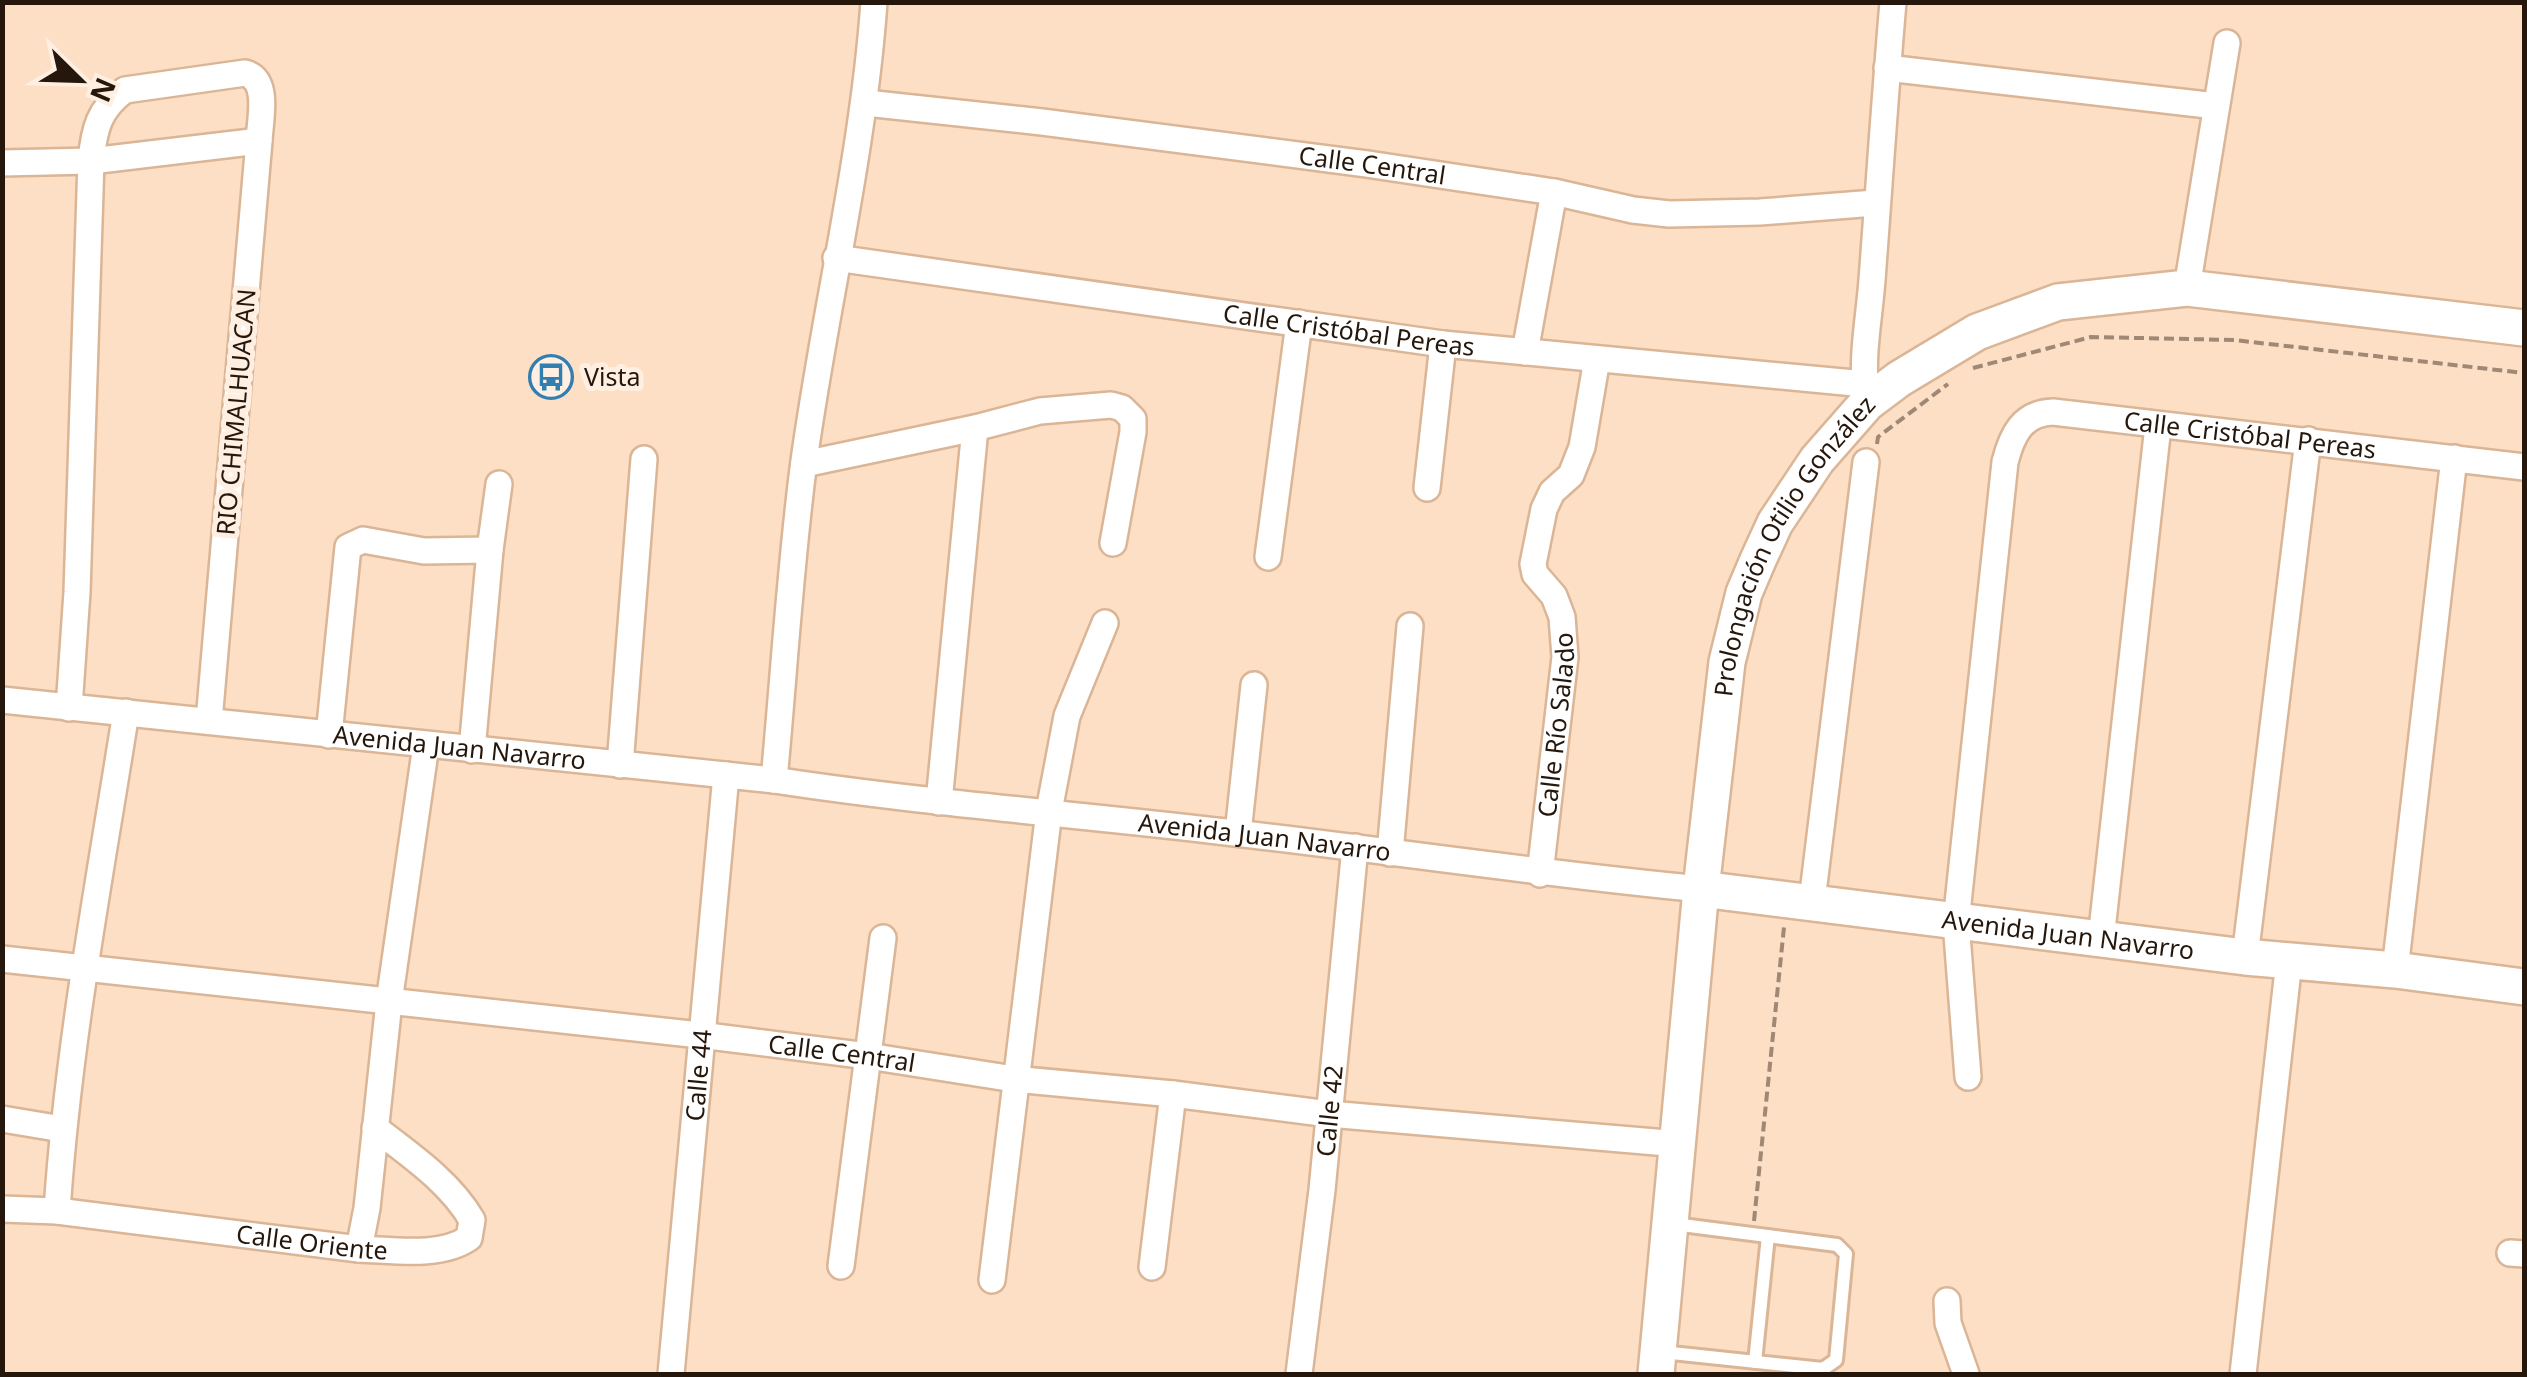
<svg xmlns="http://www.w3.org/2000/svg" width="2527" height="1377" viewBox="0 0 2527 1377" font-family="'Noto Sans',sans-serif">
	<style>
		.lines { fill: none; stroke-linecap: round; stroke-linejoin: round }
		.lane-casing { stroke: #dab596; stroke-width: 18 }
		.street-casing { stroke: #dab596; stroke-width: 30 }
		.secondary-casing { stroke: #dab596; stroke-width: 40 }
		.path { stroke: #9f8875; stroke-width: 4; stroke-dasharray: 10 5; stroke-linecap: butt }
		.lane { stroke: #fff; stroke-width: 12 }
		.street { stroke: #fff; stroke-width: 25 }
		.secondary { stroke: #fff; stroke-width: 35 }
		.labels { text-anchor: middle; stroke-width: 10; stroke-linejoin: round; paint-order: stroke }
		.street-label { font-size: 25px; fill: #25170c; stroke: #ffefe2 }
		.poi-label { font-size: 25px; fill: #25170c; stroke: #ffefe2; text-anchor: start }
	</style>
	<rect width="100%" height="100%" fill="#fddfc5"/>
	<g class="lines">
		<g class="lane-casing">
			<g id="lane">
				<path d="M1662,1352L1823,1369L1836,1360L1846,1254L1837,1245L1674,1224"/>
				<path d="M1755,1362L1768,1236"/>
			</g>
		</g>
		<g class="street-casing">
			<g id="street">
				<path d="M1887,68L2216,106"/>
				<path id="s1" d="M866,103L1042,122L1367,164L1554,192L1633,210L1669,214L1760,212L1875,203"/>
				<path d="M2,163L91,161L259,141"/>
				<path id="s2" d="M836,258L1443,344L1865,384"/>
				<path d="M2187,288L2227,43"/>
				<path d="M1525,352L1554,192"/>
				<path d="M1866,396C1861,356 1869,320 1872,280C1879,188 1885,95 1893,2"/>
				<path d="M804,464L975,428L1040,411L1111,405L1122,408L1133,419V432L1113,543"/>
				<path d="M1427,488L1443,344"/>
				<path d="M1268,557L1299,323"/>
				<path id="s3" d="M2,700L774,780C924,803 1075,814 1226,832C1385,850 1542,874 1701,889"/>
				<path d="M69,708L77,592L91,161C94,129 99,109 125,90L245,73C270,80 260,119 259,141L209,721"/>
				<path d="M329,735L348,547L363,540L424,551L490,550"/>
				<path d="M472,750L490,550L499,484"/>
				<path d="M620,765L644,459"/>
				<path d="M774,780C784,674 790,567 804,461C825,308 863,157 874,2"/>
				<path d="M939,802L975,428"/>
				<path d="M1238,833L1254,685"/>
				<path d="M1390,853L1410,626"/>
				<path id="s4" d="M1540,874L1565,657L1562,617L1554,596L1535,574L1533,564L1544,509L1552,492L1571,475L1582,447L1597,359"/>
				<path d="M1812,901L1866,462"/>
				<path d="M2101,939L2158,426"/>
				<path d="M2245,957L2308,440"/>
				<path id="s5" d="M2,959L700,1035L868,1056L1014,1079L1173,1094L1329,1114L1679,1144"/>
				<path d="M2395,970L2454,458"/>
				<path id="s6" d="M1968,1077L1956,922L2005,462C2012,435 2022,413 2053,412L2524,467"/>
				<path d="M2,1119L62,1129"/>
				<path id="s7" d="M2,1209L57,1211L359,1249C393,1250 440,1258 469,1238L472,1220C450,1182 410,1155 375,1128"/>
				<path d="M57,1211C68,1043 100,878 126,712"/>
				<path d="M359,1249L367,1208L389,1002L426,745"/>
				<path d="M2510,1253L2524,1254"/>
				<path d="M841,1266L883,938"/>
				<path d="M1152,1267L1173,1094"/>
				<path d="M992,1280L1049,811L1067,716L1105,623"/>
				<path d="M1947,1301L1948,1323L1966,1374"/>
				<path id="s8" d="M671,1374L726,775"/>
				<path id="s9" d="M1299,1374L1322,1190L1355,847"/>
				<path d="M2243,1374L2289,961"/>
			</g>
		</g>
		<g class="secondary-casing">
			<g id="secondary">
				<path id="s10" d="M1701,889L2245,957L2395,970L2524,987"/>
				<path id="s11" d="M1656,1374L1701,889L1727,662L1744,593L1758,560L1775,523L1817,460L1867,403L1899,379L1977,332L2058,302L2187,288L2524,328"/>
			</g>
		</g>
		<g class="path">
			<path d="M1973,368L2091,337L2234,340L2524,373"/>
			<path d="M1877,444L1878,437L1948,384"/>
			<path d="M1754,1221L1784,927"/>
		</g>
		<use href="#lane" class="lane"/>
		<use href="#street" class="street"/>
		<use href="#secondary" class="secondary"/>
	</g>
	<defs>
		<g id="bus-ring" transform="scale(2.25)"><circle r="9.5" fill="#ffefe2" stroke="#317eb1" stroke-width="1.5"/><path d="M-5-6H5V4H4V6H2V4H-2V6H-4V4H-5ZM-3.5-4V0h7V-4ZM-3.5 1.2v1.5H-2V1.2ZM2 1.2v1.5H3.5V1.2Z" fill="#317eb1"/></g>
	</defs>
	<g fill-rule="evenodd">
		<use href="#bus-ring" x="551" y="377"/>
	</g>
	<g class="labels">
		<g class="street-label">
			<text dy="9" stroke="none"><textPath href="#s1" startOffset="510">Calle Central</textPath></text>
			<text dy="9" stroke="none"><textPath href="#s2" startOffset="518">Calle Cristóbal Pereas</textPath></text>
			<text transform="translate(236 412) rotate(-85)" y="9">RIO CHIMALHUACAN</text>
			<text dy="9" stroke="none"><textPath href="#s6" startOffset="892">Calle Cristóbal Pereas</textPath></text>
			<text dy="9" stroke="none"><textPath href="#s11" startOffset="850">Prolongación Otilio González</textPath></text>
			<text dy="9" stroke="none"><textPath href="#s4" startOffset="150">Calle Río Salado</textPath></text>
			<text dy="9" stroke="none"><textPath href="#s3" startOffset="460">Avenida Juan Navarro</textPath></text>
			<text dy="9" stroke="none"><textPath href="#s3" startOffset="1270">Avenida Juan Navarro</textPath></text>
			<text dy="9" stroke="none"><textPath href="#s10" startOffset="370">Avenida Juan Navarro</textPath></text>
			<text dy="9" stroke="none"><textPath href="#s5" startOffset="845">Calle Central</textPath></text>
			<text dy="9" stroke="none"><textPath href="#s8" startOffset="300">Calle 44</textPath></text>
			<text dy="9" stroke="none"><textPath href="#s9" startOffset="265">Calle 42</textPath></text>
			<text dy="9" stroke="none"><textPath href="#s7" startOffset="312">Calle Oriente</textPath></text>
		</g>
		<g class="poi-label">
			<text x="584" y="386">Vista</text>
		</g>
	</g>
	<rect width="2527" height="1377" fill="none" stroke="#25170c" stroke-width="10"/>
	<g transform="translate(80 80) rotate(113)" stroke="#ffefe2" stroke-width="8" paint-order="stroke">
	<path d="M0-8L18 38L0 25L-18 38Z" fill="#25170c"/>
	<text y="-15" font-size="28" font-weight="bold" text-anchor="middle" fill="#25170c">N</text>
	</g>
</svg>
